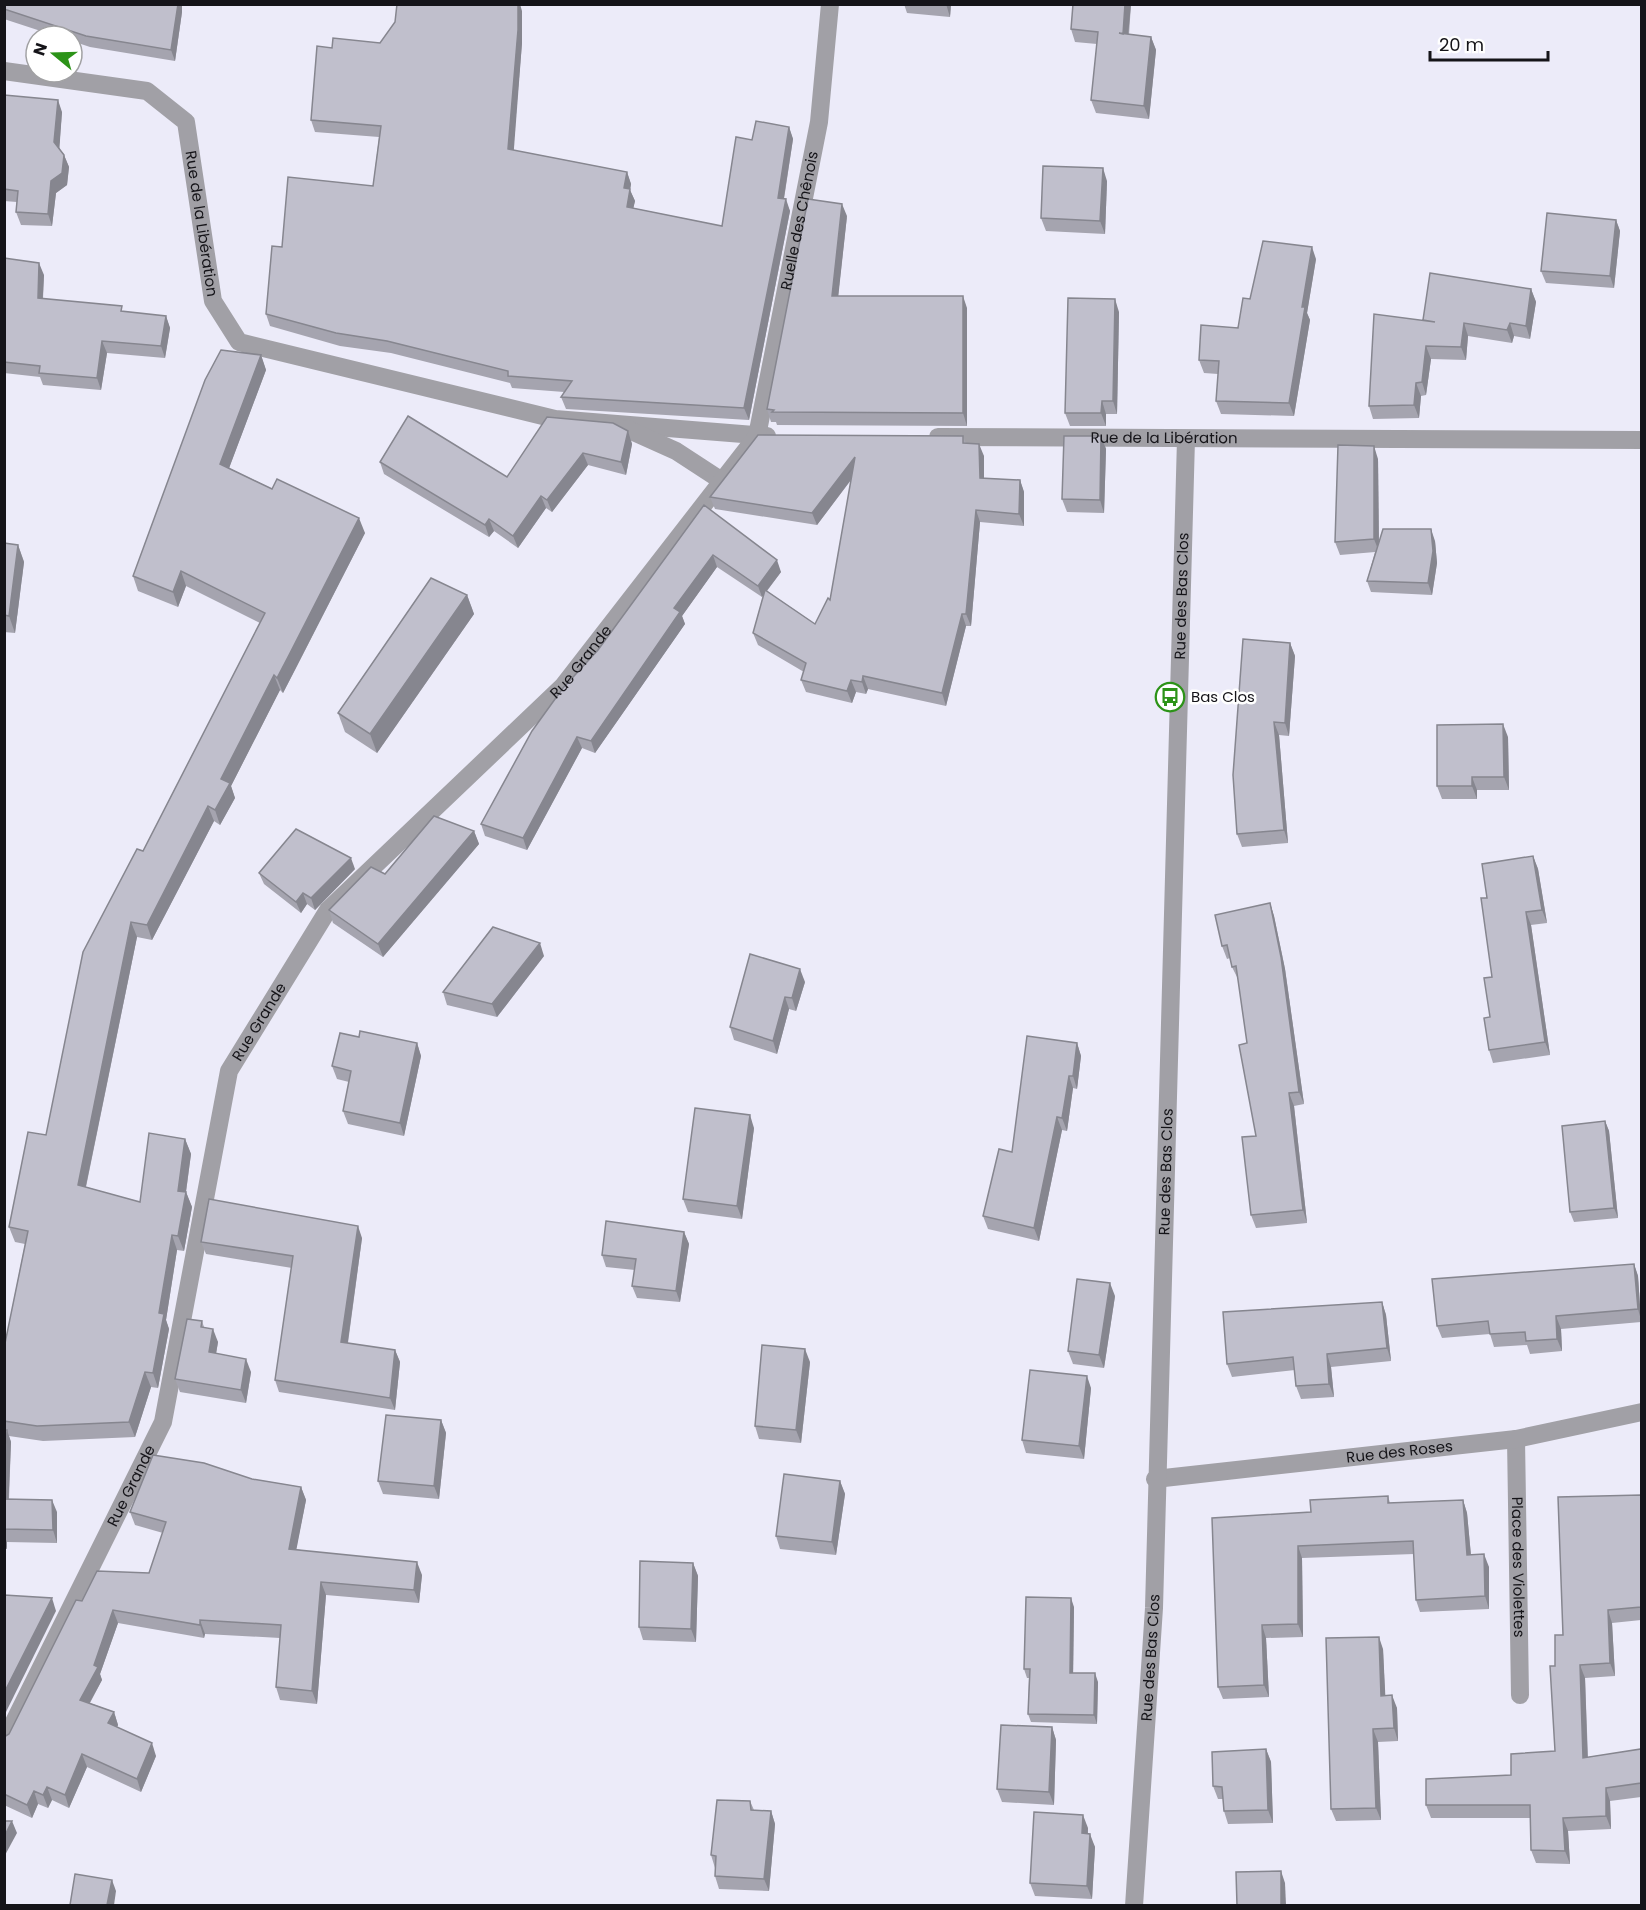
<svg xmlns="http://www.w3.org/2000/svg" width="1646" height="1910" viewBox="0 0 1646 1910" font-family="Poppins,sans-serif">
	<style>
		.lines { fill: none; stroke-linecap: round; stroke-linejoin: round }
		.minor { stroke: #a1a0a6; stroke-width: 18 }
		.wall { fill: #a5a4af }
		.shaded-wall { fill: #86868f }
		.building { fill: #c0bfcc; stroke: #86868f; stroke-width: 1.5 }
		.labels { text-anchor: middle; stroke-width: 5; stroke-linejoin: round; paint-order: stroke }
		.street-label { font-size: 15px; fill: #151419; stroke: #fff }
		.poi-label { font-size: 15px; fill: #151419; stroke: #fff; text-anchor: start }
	</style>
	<rect width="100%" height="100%" fill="#ecebf9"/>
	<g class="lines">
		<g class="minor">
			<path id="s1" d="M4,71L147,91L186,122L213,301L239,342L555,419L767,436"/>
			<path d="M627,429L676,451L722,481"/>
			<path id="s2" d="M938,437L1642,440"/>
			<path id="s3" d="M1516,1439L1520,1695"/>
			<path id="s4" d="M1155,1479L1516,1439L1642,1412"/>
			<path id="s5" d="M4,1742L163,1422L229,1071L328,910L563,686L757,436L819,122L830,4"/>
			<path id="s6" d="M1134,1906L1154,1608L1186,439"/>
		</g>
	</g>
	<g class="wall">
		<path d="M4,4H182V12L175,61L90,47L72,41V36H56L4,19Z"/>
		<path d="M904,4H951L950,17L907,13Z"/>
		<path d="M1073,4H1131L1129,35L1151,37L1156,50L1149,119L1096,113L1091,100L1097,44L1075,42L1071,29Z"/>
		<path d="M522,11V43L513,150L627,172L631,184L630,190L635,201L633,208L722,226L752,140L789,127L793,139L784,199L790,211L749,420L566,409L561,397L564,392L512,388L510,383L391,353L340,346L270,326L266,314L282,247L373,186L379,137L315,132L311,120L332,48L380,43Z"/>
		<path d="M4,95L62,112L59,148L64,155L69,167L67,185L56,193L52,226L21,225L16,212L17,202L4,201Z"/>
		<path d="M1107,181L1105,234L1046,231L1041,218Z"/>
		<path d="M847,216L838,296L967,308V426L777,425L776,422H771L767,409Z"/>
		<path d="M1616,220L1620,231L1614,288L1546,283L1541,271Z"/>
		<path d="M4,258L44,275L43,299L124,312L166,316L170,328L165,358L107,353L101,390L43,385L40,377L4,373Z"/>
		<path d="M1316,259L1307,313L1310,320L1294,416L1221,414L1216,401L1218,374L1204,373L1199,360Z"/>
		<path d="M1531,289L1536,302L1530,339L1514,336L1512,343L1468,336L1466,360L1431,359L1426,395L1421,396L1419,418L1373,419L1369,406L1424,321Z"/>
		<path d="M1119,312L1117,414H1106V426H1070L1065,413Z"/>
		<path d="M261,355L266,370L229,468L365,533L295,670L283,693L280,690L231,786L235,798L220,825L214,821L152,940L137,937L86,1187L140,1202L185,1139L191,1154L186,1192L192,1207L184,1251L177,1250L166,1320L169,1329L158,1388L151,1387L135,1437L43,1441L9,1436L11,1442L9,1499L57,1512V1543L7,1542V1549H4V1348L25,1244L15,1242L9,1227L46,1135L143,851L260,623L186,586L178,607L138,591L133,576Z"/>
		<path d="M628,431L632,444L626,475L588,465L552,512L546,508L518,548L494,531L489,537L384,474L380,462L507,477Z"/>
		<path d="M963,436L966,443L984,456V478L1020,480L1024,492V526L980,522L971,626H966L946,706L868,689L866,694L856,692L852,703L806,692L801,680L804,672L758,645L753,633L763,596L762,597L717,567L682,616L685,624L595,753L582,748L527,850L485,836L481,824L598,650L704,505L781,572L767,591L815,624L830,600L851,480L817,525L715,509L710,497Z"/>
		<path d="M1101,436L1106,449L1104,513L1067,512L1062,499Z"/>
		<path d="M1378,459L1379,541H1435L1437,563L1432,595L1371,592L1367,581L1375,552L1340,555L1335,542Z"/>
		<path d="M4,543L18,545L24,562L15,633L4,632Z"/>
		<path d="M467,595L474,614L377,753L345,732L338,713Z"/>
		<path d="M1290,643L1295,656L1289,736L1279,735L1288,843L1242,847L1237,834Z"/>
		<path d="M1508,737L1509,790H1477V799H1442L1437,786Z"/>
		<path d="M474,831L479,844L383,957L333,923L329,910L385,874Z"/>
		<path d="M1533,856L1538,869L1547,923L1531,925L1550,1055L1493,1063L1489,1050L1492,977L1487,898Z"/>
		<path d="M355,869L315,910L307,904L301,913L264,884L259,873Z"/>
		<path d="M1270,903L1274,916L1285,969L1304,1104L1294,1106L1307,1223L1256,1228L1251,1215L1256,1136L1247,1043L1238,979L1232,967L1230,958L1227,959L1222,946Z"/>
		<path d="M544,956L497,1017L447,1005L443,992Z"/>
		<path d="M805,982L796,1011L789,1009L777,1054L734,1040L730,1027Z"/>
		<path d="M417,1043L421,1056L404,1136L348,1124L343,1111L349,1082L337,1079L332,1066Z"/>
		<path d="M1077,1043L1081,1056L1077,1089L1073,1088L1067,1131L1062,1130L1039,1241L988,1229L983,1216Z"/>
		<path d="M1605,1121L1609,1131L1618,1218L1574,1222L1570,1212Z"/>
		<path d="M754,1128L742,1219L688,1212L683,1199Z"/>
		<path d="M684,1232L689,1244L680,1302L637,1298L632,1286L635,1270L606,1267L602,1255Z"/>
		<path d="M362,1238L348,1343L395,1350L400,1362L395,1410L279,1392L275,1380L292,1268L206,1254L201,1242Z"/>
		<path d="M1634,1264L1638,1276L1641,1322L1561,1329L1562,1351L1530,1354L1527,1345L1494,1347L1490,1334L1442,1338L1437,1326Z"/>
		<path d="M1115,1296L1104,1368L1073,1364L1068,1351Z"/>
		<path d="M1382,1302L1386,1315L1391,1361L1331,1367L1334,1397L1301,1399L1296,1386L1295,1370L1232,1377L1227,1364Z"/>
		<path d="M202,1321L204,1327L218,1342L216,1354L251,1372L246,1403L180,1392L175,1379Z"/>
		<path d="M810,1362L801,1443L759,1439L755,1426Z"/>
		<path d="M1091,1388L1084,1459L1026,1453L1022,1440Z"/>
		<path d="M441,1420L446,1433L439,1499L383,1494L378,1481Z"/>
		<path d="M252,1479L301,1487L306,1500L296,1549L422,1575L419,1603L326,1595L317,1704L280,1700L276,1687L280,1638L205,1634L204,1638L118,1623L100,1674L102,1680L90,1703L114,1712L118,1725L117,1727L156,1756L141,1792L87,1767L69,1808L52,1800L48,1808L38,1804L32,1818L4,1805V1737L9,1734L82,1601L149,1573L163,1533L135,1525L130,1512Z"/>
		<path d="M840,1481L845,1494L836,1555L780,1549L776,1536Z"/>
		<path d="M1641,1495V1620L1612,1623L1615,1676L1585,1678L1588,1757L1641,1749V1797L1610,1801L1611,1829L1568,1831L1570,1864L1536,1863L1531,1850L1530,1818H1431L1426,1805L1511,1775L1555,1751V1666L1563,1635Z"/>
		<path d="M1388,1496L1390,1503L1463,1500L1467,1513L1471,1555L1489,1567V1609L1420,1612L1416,1600L1414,1554L1302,1558L1303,1637L1266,1638L1269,1697L1223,1699L1218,1687L1311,1512Z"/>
		<path d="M693,1563L698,1576L696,1642L643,1640L639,1627Z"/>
		<path d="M1074,1607L1073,1673L1098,1682L1097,1724L1031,1722L1028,1714L1029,1678H1027L1024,1669Z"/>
		<path d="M1383,1649L1385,1696L1397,1708L1398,1741L1378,1742L1381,1820L1336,1821L1331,1809Z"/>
		<path d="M1052,1727L1056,1740L1054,1805L1002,1802L997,1789Z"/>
		<path d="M1266,1749L1271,1762L1273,1823L1228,1824L1224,1811L1223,1799H1218L1213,1786Z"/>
		<path d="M750,1801L754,1810L771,1811L775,1824L769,1891L719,1889L715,1876V1868L711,1855Z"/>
		<path d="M1088,1828V1834L1095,1847L1092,1899L1035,1896L1030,1883Z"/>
	</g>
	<g class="shaded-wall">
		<path d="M178,4H182V12L175,61L171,50Z"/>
		<path d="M518,4H520L522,11V43L513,161L508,149Z"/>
		<path d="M946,4H951L950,17Z"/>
		<path d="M1125,4H1131L1127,47L1123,34Z"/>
		<path d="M1151,37L1156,50L1149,119L1144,106Z"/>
		<path d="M58,100L62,112L59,154L54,142Z"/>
		<path d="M789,127L793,139L782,210L778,198Z"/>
		<path d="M64,155L69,167L67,185L56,193L52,226L48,214L51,181Z"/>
		<path d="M1103,168L1107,181L1105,234L1100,221Z"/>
		<path d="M627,172L631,184L630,190L635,201L631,219L627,207L624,188Z"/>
		<path d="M786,199L790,211L749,420L744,408Z"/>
		<path d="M842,204L847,216L837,308L832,296Z"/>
		<path d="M1616,220L1620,231L1614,288L1610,276Z"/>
		<path d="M1312,247L1316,259L1307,313L1310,320L1294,416L1289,403L1302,307Z"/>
		<path d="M39,263L44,275L42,311L38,298Z"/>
		<path d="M1531,289L1536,302L1530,339L1526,326Z"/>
		<path d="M963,296L967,308V426L963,413Z"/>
		<path d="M1115,299L1119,312L1117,414L1113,401Z"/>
		<path d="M166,316L170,328L165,358L161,346Z"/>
		<path d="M1464,323L1468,336L1466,360L1461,347Z"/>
		<path d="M1510,323L1514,336L1512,343L1507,330Z"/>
		<path d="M102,341L107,353L101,390L97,378Z"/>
		<path d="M1426,346L1431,359L1426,395L1422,382Z"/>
		<path d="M261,355L266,370L225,479L220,464Z"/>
		<path d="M1416,383L1421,396L1419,418L1414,405Z"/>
		<path d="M1102,401L1106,414V426L1101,413Z"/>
		<path d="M628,431L632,444L626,475L621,462Z"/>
		<path d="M1101,436L1106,449L1104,513L1100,500Z"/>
		<path d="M979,444L984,456V490L980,478Z"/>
		<path d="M1374,446L1378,459L1379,552L1374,539Z"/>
		<path d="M583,453L588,465L552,512L547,500Z"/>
		<path d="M855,457L859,469L817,525L812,513Z"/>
		<path d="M1020,480L1024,492V526L1019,514Z"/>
		<path d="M541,496L546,508L518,548L513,536Z"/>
		<path d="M976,510L980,522L971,626L966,614Z"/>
		<path d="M359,518L365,533L283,693L277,678Z"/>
		<path d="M489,519L494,531L489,537L485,525Z"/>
		<path d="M1431,529L1435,541L1437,563L1432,595L1428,583Z"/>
		<path d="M18,545L24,562L15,633L9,616Z"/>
		<path d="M713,555L717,567L682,616L685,624L595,753L591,741L674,608Z"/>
		<path d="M777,560L781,572L762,597L758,586Z"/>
		<path d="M181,571L186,586L178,607L173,592Z"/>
		<path d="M467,595L474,614L377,753L370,734Z"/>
		<path d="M962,614L966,626L946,706L942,693Z"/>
		<path d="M1290,643L1295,656L1289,736L1285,723Z"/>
		<path d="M274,675L280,690L231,786L235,798L220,825L215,810L221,779Z"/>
		<path d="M863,676L868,689L866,694L862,682Z"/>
		<path d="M851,680L856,692L852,703L847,691Z"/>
		<path d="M1274,722L1279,735L1288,843L1284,830Z"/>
		<path d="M1503,724L1508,737L1509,790L1504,777Z"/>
		<path d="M577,737L582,748L527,850L523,838Z"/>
		<path d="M1472,777L1477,790V799L1472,786Z"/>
		<path d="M208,806L214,821L152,940L147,925Z"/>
		<path d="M474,831L479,844L383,957L378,944Z"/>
		<path d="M1533,856L1538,869L1547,923L1542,910Z"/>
		<path d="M351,858L355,869L315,910L311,898Z"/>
		<path d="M303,893L307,904L301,913L296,902Z"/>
		<path d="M1270,903L1274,916L1285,969L1304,1104L1299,1092Z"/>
		<path d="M1526,912L1531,925L1550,1055L1545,1042Z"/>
		<path d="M131,922L137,937L83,1200L78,1185Z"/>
		<path d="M540,943L544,956L497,1017L492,1004Z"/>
		<path d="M800,969L805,982L796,1011L792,998Z"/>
		<path d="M785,997L789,1009L777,1054L773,1041Z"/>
		<path d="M417,1043L421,1056L404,1136L400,1123Z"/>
		<path d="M1077,1043L1081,1056L1077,1089L1073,1076Z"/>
		<path d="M1069,1076L1073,1088L1067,1131L1062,1118Z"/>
		<path d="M1289,1093L1294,1106L1307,1223L1303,1210Z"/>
		<path d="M750,1115L754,1128L742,1219L737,1206Z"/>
		<path d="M1057,1117L1062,1130L1039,1241L1034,1228Z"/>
		<path d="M1605,1121L1609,1131L1618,1218L1614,1208Z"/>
		<path d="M185,1139L191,1154L184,1206L178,1191Z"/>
		<path d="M186,1192L192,1207L184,1251L178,1236Z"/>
		<path d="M358,1226L362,1238L346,1355L341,1342Z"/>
		<path d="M684,1232L689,1244L680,1302L676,1291Z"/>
		<path d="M172,1235L177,1250L166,1320L169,1329L158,1388L153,1373L159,1313Z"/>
		<path d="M1634,1264L1638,1276L1641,1320L1638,1309Z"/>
		<path d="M1110,1283L1115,1296L1104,1368L1099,1355Z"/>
		<path d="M1382,1302L1386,1315L1391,1361L1387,1348Z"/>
		<path d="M1556,1316L1561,1329L1562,1351L1557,1339Z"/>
		<path d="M213,1329L218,1342L214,1365L209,1352Z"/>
		<path d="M805,1349L810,1362L801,1443L796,1430Z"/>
		<path d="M395,1350L400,1362L395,1410L390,1398Z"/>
		<path d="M1327,1354L1331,1367L1334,1397L1329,1384Z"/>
		<path d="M246,1359L251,1372L246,1403L241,1390Z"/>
		<path d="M145,1372L151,1387L135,1437L129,1422Z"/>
		<path d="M1087,1376L1091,1388L1084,1459L1079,1446Z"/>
		<path d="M441,1420L446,1433L439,1499L434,1486Z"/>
		<path d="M7,1430L11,1442L8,1512L4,1502Z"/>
		<path d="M840,1481L845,1494L836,1555L832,1542Z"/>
		<path d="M301,1487L306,1500L294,1562L289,1549Z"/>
		<path d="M52,1500L57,1512V1543L53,1530Z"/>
		<path d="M1463,1500L1467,1513L1472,1567L1467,1555Z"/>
		<path d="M4,1535L7,1542V1549L4,1543Z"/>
		<path d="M1298,1546L1302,1558L1303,1637L1298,1624Z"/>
		<path d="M1484,1554L1489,1567V1609L1485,1596Z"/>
		<path d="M417,1562L422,1575L419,1603L414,1590Z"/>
		<path d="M693,1563L698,1576L696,1642L691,1629Z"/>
		<path d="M321,1582L326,1595L317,1704L312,1691Z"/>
		<path d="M52,1598L56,1611L4,1716V1693Z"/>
		<path d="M1071,1598L1074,1607L1073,1681L1070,1673Z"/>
		<path d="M113,1610L118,1623L100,1674L102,1680L84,1713L80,1700L94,1665Z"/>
		<path d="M1608,1610L1612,1623L1615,1676L1610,1663Z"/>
		<path d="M200,1620L205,1634L204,1638L200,1625Z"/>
		<path d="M1262,1625L1266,1638L1269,1697L1264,1685Z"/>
		<path d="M1379,1637L1383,1649L1386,1709L1381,1696Z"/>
		<path d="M1580,1665L1585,1678L1588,1770L1583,1758Z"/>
		<path d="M1095,1673L1098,1682L1097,1724L1094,1715Z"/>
		<path d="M1392,1695L1397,1708L1398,1741L1394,1728Z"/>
		<path d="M114,1712L118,1725L113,1736L108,1723Z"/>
		<path d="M1052,1727L1056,1740L1054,1805L1049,1792Z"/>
		<path d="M1373,1729L1378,1742L1381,1820L1376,1808Z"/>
		<path d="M152,1743L156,1756L141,1792L137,1779Z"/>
		<path d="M1266,1749L1271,1762L1273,1823L1268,1810Z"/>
		<path d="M82,1754L87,1767L69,1808L65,1795Z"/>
		<path d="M47,1787L52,1800L48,1808L43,1795Z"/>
		<path d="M1606,1788L1610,1801L1611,1829L1606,1816Z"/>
		<path d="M34,1791L38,1804L32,1818L27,1805Z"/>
		<path d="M771,1811L775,1824L769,1891L764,1879Z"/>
		<path d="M1083,1815L1088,1828L1087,1846L1082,1833Z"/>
		<path d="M1563,1818L1568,1831L1570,1864L1565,1851Z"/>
		<path d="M12,1821L17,1833L4,1857V1837Z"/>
		<path d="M1090,1834L1095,1847L1092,1899L1087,1886Z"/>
		<path d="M1281,1871L1285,1883L1286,1905H1281Z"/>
		<path d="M112,1880L116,1891L114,1905H107Z"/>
	</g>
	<g class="building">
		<path d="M4,4H178L171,50L86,36L4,9Z"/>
		<path d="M397,4H518V30L508,149L627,172L624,188L630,189L627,207L722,226L736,137L752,140L756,121L789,127L778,198L786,199L744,408L561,397L572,381L508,376V371L387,341L336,333L266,314L272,246L282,247L288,177L373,186L381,126L311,120L317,46L332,48L333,38L380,43L395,22Z"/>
		<path d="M1073,4H1125L1123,34L1119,33L1151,37L1144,106L1091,100L1098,32L1071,29Z"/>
		<path d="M4,95L58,100L54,142L64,155L62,173L51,181L48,214L16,212L18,191L4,189Z"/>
		<path d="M1043,166L1103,168L1100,221L1041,218Z"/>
		<path d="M808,199L842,204L832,296H963V413L772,412L774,410L767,409Z"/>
		<path d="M1547,213L1616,220L1610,276L1541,271Z"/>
		<path d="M1263,241L1312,247L1302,307H1305L1289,403L1216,401L1219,361L1199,360L1201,325L1238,328L1243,298L1250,299Z"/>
		<path d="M4,258L39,263L38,298L122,306L121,311L166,316L161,346L102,341L97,378L39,373L40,366L4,362Z"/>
		<path d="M1430,273L1531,289L1526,326L1510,323L1507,330L1464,323L1461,347L1426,346L1422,382L1416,383L1414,405L1369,406L1374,314L1435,322L1423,320Z"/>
		<path d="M1068,298L1115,299L1113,401H1102L1101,413H1065Z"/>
		<path d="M221,350L261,355L220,464L272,489L277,479L359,518L289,655L277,678L274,675L221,779L230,783L215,810L208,806L147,925L131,922L78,1185L140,1202L149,1133L185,1139L178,1191L186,1192L178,1236L172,1235L159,1313L164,1314L153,1373L145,1372L129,1422L37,1426L4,1421V1348L28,1231L9,1227L28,1132L46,1135L83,952L137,849L143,851L265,613L181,571L173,592L133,576L205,380Z"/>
		<path d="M408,416L507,477L547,417L613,423L628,431L621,462L583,453L547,500L541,496L513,536L489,519L485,525L380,462Z"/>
		<path d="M758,435L963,436V443L979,444L980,478L1020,480L1019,514L976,510L966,614H962L942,693L863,676L862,682L851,680L847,691L801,680L806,663L753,633L765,590L815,624L828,598L830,600L855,457L812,513L710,497Z"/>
		<path d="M1064,436H1101L1100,500L1062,499Z"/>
		<path d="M1338,445L1374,446V539L1335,542Z"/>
		<path d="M704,505L777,560L758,586L713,555L674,608L680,612L591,741L577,737L523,838L481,824L532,731L563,688L598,650Z"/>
		<path d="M1383,529H1431L1433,551L1428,583L1367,581Z"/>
		<path d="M4,543L18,545L9,616L4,615Z"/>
		<path d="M431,578L467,595L370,734L338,713Z"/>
		<path d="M1243,639L1290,643L1285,723L1274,722L1284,830L1237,834L1233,775Z"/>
		<path d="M1503,724L1504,777H1472V786H1437V725Z"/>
		<path d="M434,816L474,831L378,944L329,910L371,867L385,874Z"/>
		<path d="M296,829L351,858L311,898L303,893L296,902L259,873Z"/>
		<path d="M1533,856L1542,910L1526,912L1545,1042L1489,1050L1484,1018L1490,1017L1484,978L1492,977L1481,898H1487L1482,864Z"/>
		<path d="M1270,903L1281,957L1299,1092L1289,1093L1303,1210L1251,1215L1242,1137L1256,1136L1239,1045L1247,1043L1236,966L1232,967L1227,945L1222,946L1215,915Z"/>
		<path d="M493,927L540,943L492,1004L443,992Z"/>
		<path d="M750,954L800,969L792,998L785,997L773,1041L730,1027Z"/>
		<path d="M360,1031L417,1043L400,1123L343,1111L351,1071L332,1066L340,1033L359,1037Z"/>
		<path d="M1027,1036L1077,1043L1073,1076H1069L1062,1118L1057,1117L1034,1228L983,1216L999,1149L1012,1152Z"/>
		<path d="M695,1108L750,1115L737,1206L683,1199Z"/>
		<path d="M1605,1121L1614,1208L1570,1212L1562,1126Z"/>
		<path d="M209,1199L358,1226L341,1342L395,1350L390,1398L275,1380L293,1256L201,1242Z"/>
		<path d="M606,1221L684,1232L676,1291L632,1286L636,1259L602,1255Z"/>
		<path d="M1634,1264L1638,1309L1556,1316L1557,1339L1526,1341L1525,1332L1490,1334L1488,1321L1437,1326L1432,1279Z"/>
		<path d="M1077,1279L1110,1283L1099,1355L1068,1351Z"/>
		<path d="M1382,1302L1387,1348L1327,1354L1329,1384L1296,1386L1293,1357L1227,1364L1223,1312Z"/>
		<path d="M187,1319L202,1321L201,1327L213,1329L209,1352L246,1359L241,1390L175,1379Z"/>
		<path d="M762,1345L805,1349L796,1430L755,1426Z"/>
		<path d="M1030,1370L1087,1376L1079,1446L1022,1440Z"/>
		<path d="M386,1415L441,1420L434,1486L378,1481Z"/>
		<path d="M4,1430H7L4,1481Z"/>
		<path d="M153,1455L204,1463L252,1479L301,1487L289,1549L417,1562L414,1590L321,1582L312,1691L276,1687L281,1625L200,1620V1625L113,1610L94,1665L98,1667L80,1700L114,1712L108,1723L152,1743L137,1779L82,1754L65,1795L47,1787L43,1795L34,1791L27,1805L4,1794V1737L9,1734L76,1600L82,1601L97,1571L149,1573L166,1522L130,1512Z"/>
		<path d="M784,1474L840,1481L832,1542L776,1536Z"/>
		<path d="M1641,1495V1607L1608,1610L1610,1663L1580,1665L1583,1758L1641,1749V1783L1606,1788V1816L1563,1818L1565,1851L1531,1850L1530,1805H1426V1779L1511,1775V1754L1555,1751L1550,1666H1555V1635H1563L1558,1497Z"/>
		<path d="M1388,1496V1503L1463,1500L1467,1555L1484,1554L1485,1596L1416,1600L1413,1541L1298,1546V1624L1262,1625L1264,1685L1218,1687L1212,1518L1311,1512L1310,1500Z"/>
		<path d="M4,1499L52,1500L53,1530L4,1529Z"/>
		<path d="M640,1561L693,1563L691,1629L639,1627Z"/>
		<path d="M4,1595L52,1598L4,1693Z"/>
		<path d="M1026,1597L1071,1598L1070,1673H1095L1094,1715L1028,1714L1030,1669H1024Z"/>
		<path d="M1379,1637L1381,1696L1392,1695L1394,1728L1373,1729L1376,1808L1331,1809L1326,1638Z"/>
		<path d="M1001,1725L1052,1727L1049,1792L997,1789Z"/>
		<path d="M1266,1749L1268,1810L1224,1811L1222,1787L1213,1786L1212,1752Z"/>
		<path d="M717,1800L750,1801L751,1810L771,1811L764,1879L715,1876L716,1856L711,1855Z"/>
		<path d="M1034,1812L1083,1815L1082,1833L1090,1834L1087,1886L1030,1883Z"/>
		<path d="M4,1821H12L4,1837Z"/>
		<path d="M1281,1871V1905H1237L1236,1872Z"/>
		<path d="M75,1874L112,1880L107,1905H70Z"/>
	</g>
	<defs>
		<g id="bus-ring" transform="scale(1.5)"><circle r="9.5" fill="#fff" stroke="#2c9318" stroke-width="1.5"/><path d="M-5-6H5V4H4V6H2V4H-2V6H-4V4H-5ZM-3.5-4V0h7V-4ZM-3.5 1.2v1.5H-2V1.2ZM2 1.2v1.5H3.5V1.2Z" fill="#2c9318"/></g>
	</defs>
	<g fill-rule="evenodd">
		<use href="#bus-ring" x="1170" y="697"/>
	</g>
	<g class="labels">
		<g class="street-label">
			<text dy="5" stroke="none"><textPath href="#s5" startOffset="1764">Ruelle des Chênois</textPath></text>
			<text dy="5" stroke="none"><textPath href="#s1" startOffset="297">Rue de la Libération</textPath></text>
			<text dy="5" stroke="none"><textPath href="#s2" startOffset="226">Rue de la Libération</textPath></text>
			<text dy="5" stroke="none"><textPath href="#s6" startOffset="1311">Rue des Bas Clos</textPath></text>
			<text dy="5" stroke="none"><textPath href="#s5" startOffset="1258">Rue Grande</textPath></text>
			<text dy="5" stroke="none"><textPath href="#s5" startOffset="772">Rue Grande</textPath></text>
			<text dy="5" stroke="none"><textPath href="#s6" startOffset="735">Rue des Bas Clos</textPath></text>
			<text dy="5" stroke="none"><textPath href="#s4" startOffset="246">Rue des Roses</textPath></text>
			<text dy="5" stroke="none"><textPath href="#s5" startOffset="286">Rue Grande</textPath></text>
			<text dy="5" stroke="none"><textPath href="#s3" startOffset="128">Place des Violettes</textPath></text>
			<text dy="5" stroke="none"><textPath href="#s6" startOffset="249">Rue des Bas Clos</textPath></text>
		</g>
		<g class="poi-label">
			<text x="1191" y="702">Bas Clos</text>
		</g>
	</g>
	<rect width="1646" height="1910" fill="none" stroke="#151419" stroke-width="12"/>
	<g transform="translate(54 54) rotate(289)"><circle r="28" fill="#ffffff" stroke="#a1a1a3" stroke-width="1.5"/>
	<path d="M0-4.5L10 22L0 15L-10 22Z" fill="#2c9318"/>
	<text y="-9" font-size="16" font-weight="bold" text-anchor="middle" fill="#151419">N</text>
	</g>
	<path d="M1430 51v9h118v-9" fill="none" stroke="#151419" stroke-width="3"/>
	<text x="1439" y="51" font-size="18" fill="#151419" stroke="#ffffff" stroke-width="4.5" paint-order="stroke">20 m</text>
</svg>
